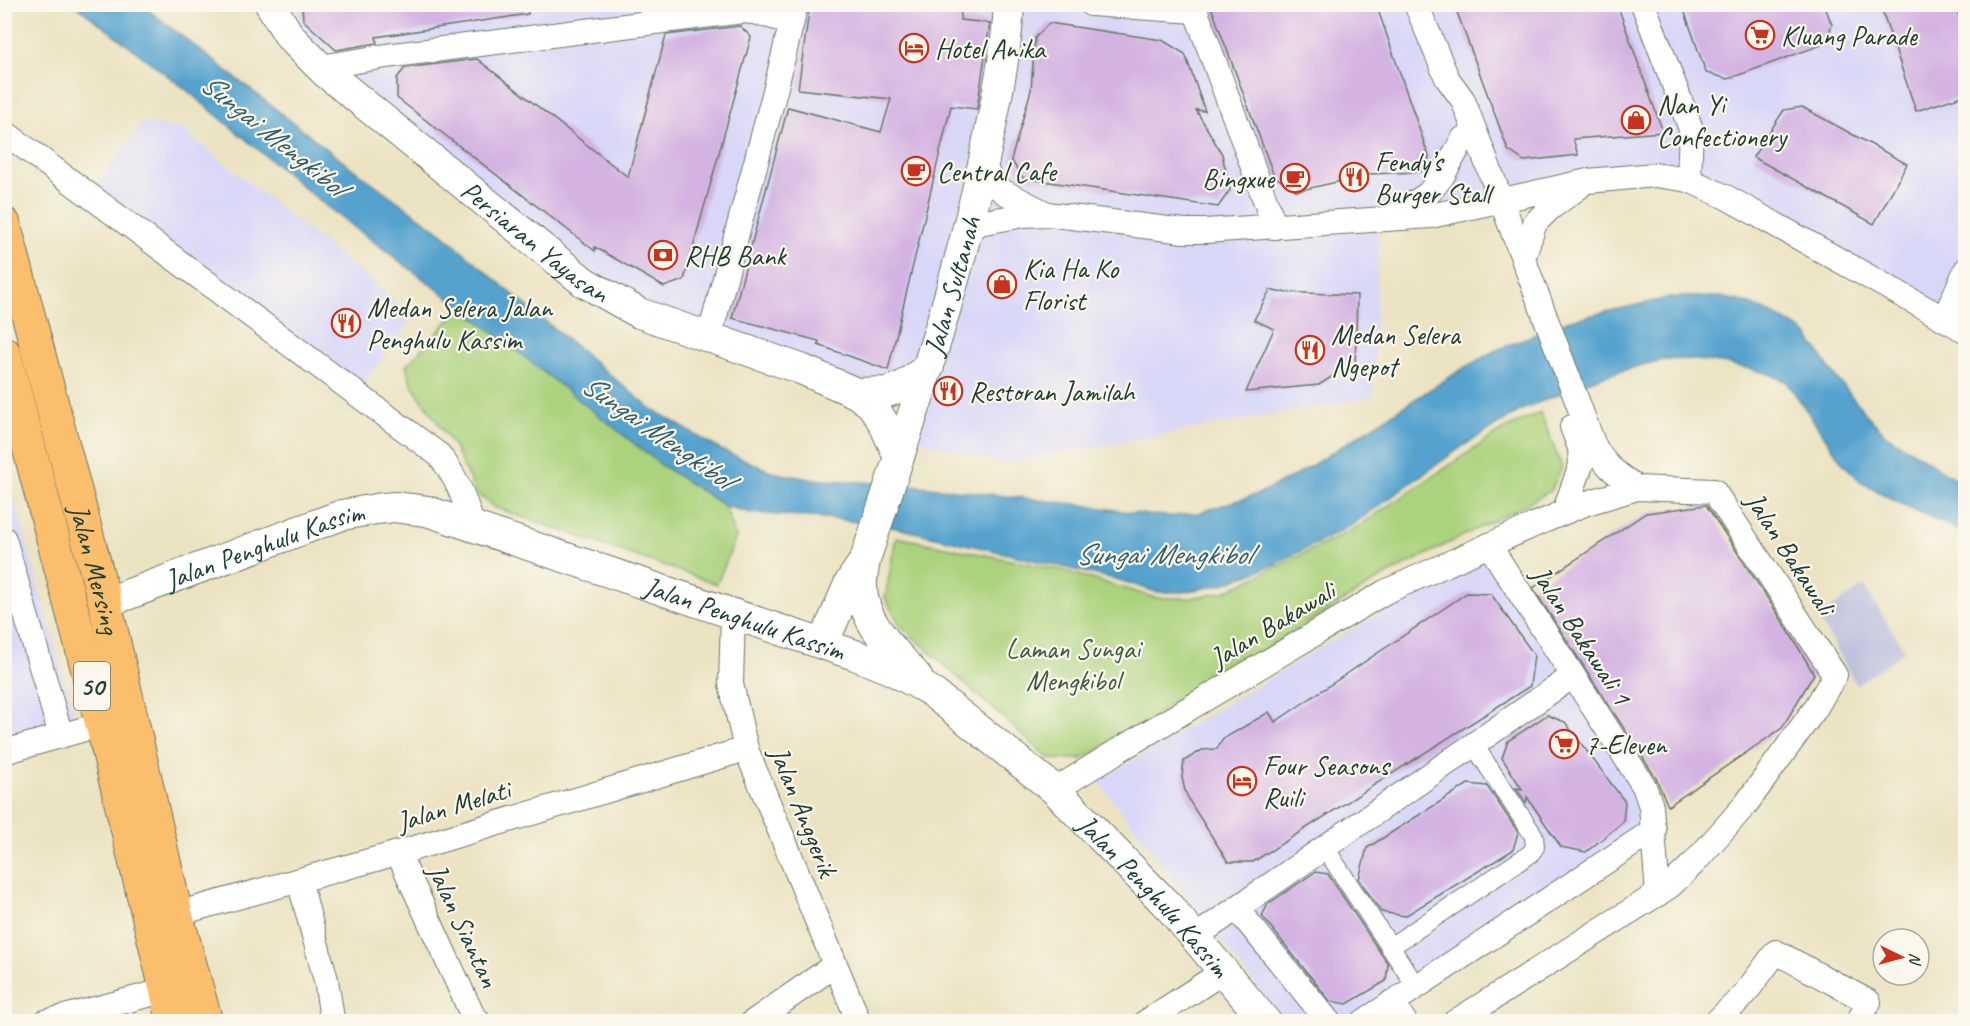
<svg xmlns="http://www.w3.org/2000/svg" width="1970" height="1026" viewBox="0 0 1970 1026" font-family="Caveat,sans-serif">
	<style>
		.built { fill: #d8d7f8 }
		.industrial { fill: #bfc2dd }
		.green { fill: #abd27c; stroke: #658858; stroke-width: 1.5 }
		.water { fill: #55a2ce; stroke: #3a7081; stroke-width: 1.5 }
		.building { fill: #d3b3e2 }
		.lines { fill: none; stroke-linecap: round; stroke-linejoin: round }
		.pedestrian-casing { stroke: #677766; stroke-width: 20 }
		.minor-casing { stroke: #677766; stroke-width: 26 }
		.tertiary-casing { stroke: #677766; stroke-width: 32 }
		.trunk-casing { stroke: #677766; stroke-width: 35 }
		.pedestrian { stroke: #fff; stroke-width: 18 }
		.minor { stroke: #fff; stroke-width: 24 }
		.tertiary { stroke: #fff; stroke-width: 30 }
		.trunk { stroke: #fabe6d; stroke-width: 33 }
		.labels { text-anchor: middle; stroke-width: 4.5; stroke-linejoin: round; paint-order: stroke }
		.shield { fill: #fbf7ec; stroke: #61756b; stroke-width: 1.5 }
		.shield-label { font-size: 27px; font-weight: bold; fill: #1f3d34 }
		.poi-label { font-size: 28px; fill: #1f3d34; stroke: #fbf7ec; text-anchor: start }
		.street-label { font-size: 28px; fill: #1f3d34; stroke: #fbf7ec }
		.park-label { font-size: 28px; fill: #3b5b42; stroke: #fbf7ec }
		.water-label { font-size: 30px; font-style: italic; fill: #32606a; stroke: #fbf7ec }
	</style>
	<rect width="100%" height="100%" fill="#fbf7ec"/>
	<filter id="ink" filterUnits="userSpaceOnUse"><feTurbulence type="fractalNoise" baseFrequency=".0167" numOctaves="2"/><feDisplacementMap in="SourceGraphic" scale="12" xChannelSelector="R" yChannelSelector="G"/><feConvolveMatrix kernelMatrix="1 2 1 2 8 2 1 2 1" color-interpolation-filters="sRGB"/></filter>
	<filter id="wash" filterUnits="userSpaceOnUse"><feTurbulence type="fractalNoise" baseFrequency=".008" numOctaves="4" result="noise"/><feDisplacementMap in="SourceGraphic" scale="24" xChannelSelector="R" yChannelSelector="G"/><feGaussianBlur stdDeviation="1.35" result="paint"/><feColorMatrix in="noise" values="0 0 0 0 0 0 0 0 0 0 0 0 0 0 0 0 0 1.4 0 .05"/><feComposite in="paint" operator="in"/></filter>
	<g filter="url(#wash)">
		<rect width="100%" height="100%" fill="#ece3c3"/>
		<g class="built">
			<path d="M297,5H993L997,25L967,180L918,360L896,376L856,382L650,304L599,276L320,51L298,29Z"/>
			<path d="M1020,5H1965V319L1634,165L1586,168L1425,210L1379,214L1373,397L1004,463L916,440Z"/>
			<path d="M141,124L181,128L414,316L349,401L85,201Z"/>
			<path d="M4,460L80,739L4,760Z"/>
			<path d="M1486,554L1636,789L1646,844L1376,1021H1283L1098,781L1327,644Z"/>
		</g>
		<path class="industrial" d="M1864,586L1905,651L1856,685L1818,617Z"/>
		<g class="green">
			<path d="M461,307L664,467L725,506L736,537L717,584L494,507L476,493L453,445L412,385L406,366Z"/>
			<path d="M1540,412L1562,467L1551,491L1388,574L1083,759H1049L900,625L885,598L896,537L1065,571L1156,598H1191L1224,592L1351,531L1501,431Z"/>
		</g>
		<path class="water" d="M75,5H142L345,163L443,234L491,276L650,408L721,450L776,473L810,479L912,485L1083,505L1148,515L1174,516L1198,513L1258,494L1300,473L1464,368L1494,351L1570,320L1614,310L1673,297H1721L1744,302L1770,312L1802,330L1810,339L1832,372L1865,413L1886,435L1931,463L1947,474L1965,482V533L1893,500L1860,481L1842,462L1787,382L1770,374L1729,364L1689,359L1663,360L1642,365L1595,379L1521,410L1463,446L1349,527L1271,566L1220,585L1184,592H1156L1119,580L897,528L836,519L751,513L725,506L664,467L461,307L326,206L184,88Z"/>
		<g id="blocks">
			<g class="building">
				<path d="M302,4H527L528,14L376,37L377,43L336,50L303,20Z"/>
				<path d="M810,4H962L960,20L990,23L977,109L951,106L888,370L818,345L819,341L732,318L788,107L881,132L891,99L798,89Z"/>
				<path d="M1210,4H1376L1429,157L1421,172L1344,175L1346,180L1297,191L1274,176Z"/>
				<path d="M1454,4H1617L1663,132L1573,139L1578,155L1524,161L1508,150Z"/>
				<path d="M1682,4H1824L1832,25L1824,44L1728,79L1706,73Z"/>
				<path d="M1880,4H1955L1965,35V95L1916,111Z"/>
				<path d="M1049,23L1162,40L1185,54L1205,111L1196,110L1222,154L1230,190L1218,207L1023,178L1011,160L1031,90L1035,38Z"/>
				<path d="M740,26L751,37L684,280L664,287L595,247V251L397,98V78L405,68L477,59L628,177L666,35Z"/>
				<path d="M1802,107L1907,164L1874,224L1753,157L1784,110Z"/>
				<path d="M1270,290L1278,292L1357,295L1355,372H1339L1319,385L1246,392L1274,329L1254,320Z"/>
				<path d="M1706,505L1785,625L1814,674L1782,728L1668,806L1656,778L1533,588L1646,513Z"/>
				<path d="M1467,593L1491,594L1534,655L1530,686L1253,862H1228L1190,802L1185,791L1182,777L1184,761L1202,750L1217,749L1223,739L1269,712L1275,722Z"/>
				<path d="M1547,715L1565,722L1625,802L1623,822L1586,852L1561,847L1527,797L1526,803L1516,788L1522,789L1502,758L1508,741Z"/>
				<path d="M1468,784L1487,786L1518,832L1513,850L1405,916L1381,912L1359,879L1367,848Z"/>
				<path d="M1315,872L1328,874L1388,964L1386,981L1347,1004L1330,1001L1262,916L1268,904Z"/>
			</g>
		</g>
	</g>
	<g filter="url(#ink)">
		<use href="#blocks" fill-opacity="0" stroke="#677766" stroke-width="1.5"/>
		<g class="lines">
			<g class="pedestrian-casing">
				<g id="pedestrian">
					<path d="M1325,848L1416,986"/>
					<path d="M1390,947L1530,854L1535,847L1534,836L1474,745"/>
				</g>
			</g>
			<g class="minor-casing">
				<g id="minor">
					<path d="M1091,4L1195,11"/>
					<path d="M1193,4L1275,227"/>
					<path d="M1416,4L1447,78L1463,100L1593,443C1604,466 1617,474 1637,488"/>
					<path d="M1643,4L1691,129L1689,180"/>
					<path d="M321,67L386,56L743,11L753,12L792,22"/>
					<path d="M4,132L439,455C458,479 464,498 473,527"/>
					<path d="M983,165L993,183L1004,192L1045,213"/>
					<path d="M1391,218L1428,194L1443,175L1463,139"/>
					<path d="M966,235L979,223L1024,215L1047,214L1184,231H1205L1431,216L1588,181L1655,175L1689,180L1726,197L1966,331"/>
					<path d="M1524,256L1535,223L1549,209L1579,187"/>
					<path d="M1944,319L1966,270"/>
					<path d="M709,338L776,87L796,4"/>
					<path d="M1564,512L1581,465L1580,448L1572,427"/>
					<path d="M4,539L61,736"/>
					<path d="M1489,545L1644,786L1651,806L1658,894"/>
					<path d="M733,615L731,684L746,749L859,1022"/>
					<path d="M4,752L102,724"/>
					<path d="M1055,790L1119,750L1385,592L1534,525L1587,503L1637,488L1714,491L1835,675L1815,709L1746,804L1694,863L1670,886L1455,1022"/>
					<path d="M398,853L472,1014L479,1022"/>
					<path d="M299,880L326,980L332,1018L331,1022"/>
					<path d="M1237,909L1329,1022"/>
					<path d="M176,914L398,853L746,749"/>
					<path d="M1195,937L1573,676"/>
					<path d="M1392,1002L1405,1022"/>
					<path d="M45,1022L167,990"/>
					<path d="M753,1022L835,965"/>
					<path d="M1146,1022L1224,971"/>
					<path d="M1363,1022L1654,830"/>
					<path d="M1716,1022L1744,995L1776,952L1869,1002L1858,1022"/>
				</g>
			</g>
			<g class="tertiary-casing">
				<g id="tertiary">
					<path id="s1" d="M270,4L290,37L325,72L584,282L639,313L801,369L856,393L872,405L883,422L899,457"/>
					<path d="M856,393L888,392L905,385L929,367"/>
					<path id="s2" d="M105,603L342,515L376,509L394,507L427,511L855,655L892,670L929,690L1055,790L1170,908L1266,1022"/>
					<path d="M823,644L850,582L863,563"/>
					<path id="s3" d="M917,677C896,652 862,623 862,587C861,578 864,569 865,560C912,417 962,274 991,126C999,86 1007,46 1009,4"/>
				</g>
			</g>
			<g class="trunk-casing">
				<g id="trunk">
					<path id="s4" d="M4,224L105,603L176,914L206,1022"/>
					<path d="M4,353L102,724L174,1022"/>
				</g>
			</g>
			<use href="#pedestrian" class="pedestrian"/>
			<use href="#minor" class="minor"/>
			<use href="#tertiary" class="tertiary"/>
			<use href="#trunk" class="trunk"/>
		</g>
	</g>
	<defs>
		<g id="supermarket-ring" transform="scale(1.5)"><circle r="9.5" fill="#fbf7ec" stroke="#c8321e" stroke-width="1.5"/><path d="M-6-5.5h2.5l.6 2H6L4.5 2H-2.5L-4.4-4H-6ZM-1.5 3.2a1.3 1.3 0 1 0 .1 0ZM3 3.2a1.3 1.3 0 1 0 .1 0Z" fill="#c8321e"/></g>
		<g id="hotel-ring" transform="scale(1.5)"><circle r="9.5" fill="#fbf7ec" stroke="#c8321e" stroke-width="1.5"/><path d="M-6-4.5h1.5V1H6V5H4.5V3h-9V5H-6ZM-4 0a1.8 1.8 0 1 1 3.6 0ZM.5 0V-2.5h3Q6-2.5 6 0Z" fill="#c8321e"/></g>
		<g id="shop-ring" transform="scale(1.5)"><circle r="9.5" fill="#fbf7ec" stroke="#c8321e" stroke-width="1.5"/><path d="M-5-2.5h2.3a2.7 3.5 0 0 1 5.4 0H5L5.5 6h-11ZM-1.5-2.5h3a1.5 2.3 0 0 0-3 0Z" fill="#c8321e"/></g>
		<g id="cafe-ring" transform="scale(1.5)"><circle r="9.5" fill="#fbf7ec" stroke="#c8321e" stroke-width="1.5"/><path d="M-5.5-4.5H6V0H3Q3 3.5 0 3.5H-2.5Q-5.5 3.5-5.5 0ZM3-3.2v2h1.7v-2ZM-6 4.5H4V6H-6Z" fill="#c8321e"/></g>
		<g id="restaurant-ring" transform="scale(1.5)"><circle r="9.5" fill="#fbf7ec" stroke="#c8321e" stroke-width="1.5"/><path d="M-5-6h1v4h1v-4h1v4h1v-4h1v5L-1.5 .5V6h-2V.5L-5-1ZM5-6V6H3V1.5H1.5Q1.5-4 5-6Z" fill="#c8321e"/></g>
		<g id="bank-ring" transform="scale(1.5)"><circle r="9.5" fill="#fbf7ec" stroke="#c8321e" stroke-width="1.5"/><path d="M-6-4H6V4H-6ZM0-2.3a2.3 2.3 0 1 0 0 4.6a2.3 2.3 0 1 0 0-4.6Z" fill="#c8321e"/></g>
	</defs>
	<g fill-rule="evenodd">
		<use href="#supermarket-ring" x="1760" y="35"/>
		<use href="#hotel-ring" x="914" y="48"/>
		<use href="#shop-ring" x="1636" y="120"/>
		<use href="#cafe-ring" x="916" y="171"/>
		<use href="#restaurant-ring" x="1354" y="177"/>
		<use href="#cafe-ring" x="1295" y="178"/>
		<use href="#bank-ring" x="663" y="255"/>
		<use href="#shop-ring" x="1002" y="284"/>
		<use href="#restaurant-ring" x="346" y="323"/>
		<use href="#restaurant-ring" x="1310" y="350"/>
		<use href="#restaurant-ring" x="948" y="391"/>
		<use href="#supermarket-ring" x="1564" y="744"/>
		<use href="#hotel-ring" x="1242" y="781"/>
	</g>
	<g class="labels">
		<rect class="shield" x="74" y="662" width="36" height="48" rx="4.5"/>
		<g class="shield-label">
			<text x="92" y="695">50</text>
		</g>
		<g class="poi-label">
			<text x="1781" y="45">Kluang Parade</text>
			<text x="935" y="58">Hotel Anika</text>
			<text x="1657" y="114">Nan Yi<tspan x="1657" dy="32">Confectionery</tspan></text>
			<text x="1375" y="171">Fendy’s<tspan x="1375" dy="32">Burger Stall</tspan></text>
			<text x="937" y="181">Central Cafe</text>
			<text x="1274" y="188" text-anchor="end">Bingxue</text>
			<text x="684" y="265">RHB Bank</text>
			<text x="1023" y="278">Kia Ha Ko<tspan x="1023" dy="32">Florist</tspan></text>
			<text x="367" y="317">Medan Selera Jalan<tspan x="367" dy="32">Penghulu Kassim</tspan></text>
			<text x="1331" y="344">Medan Selera<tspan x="1331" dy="32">Ngepot</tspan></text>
			<text x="969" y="401">Restoran Jamilah</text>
			<text x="1585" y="754">7-Eleven</text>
			<text x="1263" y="775">Four Seasons<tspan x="1263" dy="32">Ruili</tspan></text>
		</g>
		<g class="street-label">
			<text dy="10" stroke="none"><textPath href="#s1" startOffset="358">Persiaran Yayasan</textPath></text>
			<text dy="10" stroke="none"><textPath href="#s3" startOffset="423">Jalan Sultanah</textPath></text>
			<text dy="10" stroke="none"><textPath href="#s2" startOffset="170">Jalan Penghulu Kassim</textPath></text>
			<text transform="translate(1791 553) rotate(57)" y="10">Jalan Bakawali</text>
			<text dy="10" stroke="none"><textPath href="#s4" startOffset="357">Jalan Mersing</textPath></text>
			<text dy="10" stroke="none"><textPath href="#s2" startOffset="674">Jalan Penghulu Kassim</textPath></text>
			<text transform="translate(1272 624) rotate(-31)" y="10">Jalan Bakawali</text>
			<text transform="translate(1582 635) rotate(57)" y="10">Jalan Bakawali 1</text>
			<text transform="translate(453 805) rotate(-17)" y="10">Jalan Melati</text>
			<text transform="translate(804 811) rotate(68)" y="10">Jalan Anggerik</text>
			<text dy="10" stroke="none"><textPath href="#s2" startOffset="1178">Jalan Penghulu Kassim</textPath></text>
			<text transform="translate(464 925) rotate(65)" y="10">Jalan Siantan</text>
		</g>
		<g class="park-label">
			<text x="1073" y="658">Laman Sungai<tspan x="1073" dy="32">Mengkibol</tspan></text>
		</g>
		<g class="water-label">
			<text transform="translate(273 134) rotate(39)" y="10">Sungai Mengkibol</text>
			<text transform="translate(657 431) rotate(35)" y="10">Sungai Mengkibol</text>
			<text x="1163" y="564">Sungai Mengkibol</text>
		</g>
	</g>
	<rect width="1970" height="1026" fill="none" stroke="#fbf7ec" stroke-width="24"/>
	<g transform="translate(1901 957) rotate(95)"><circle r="28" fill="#fbf7ec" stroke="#a3ada2" stroke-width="1.5"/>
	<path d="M0-4.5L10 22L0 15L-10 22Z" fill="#c8321e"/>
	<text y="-9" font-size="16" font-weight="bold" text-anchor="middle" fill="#1f3d34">N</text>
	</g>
</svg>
